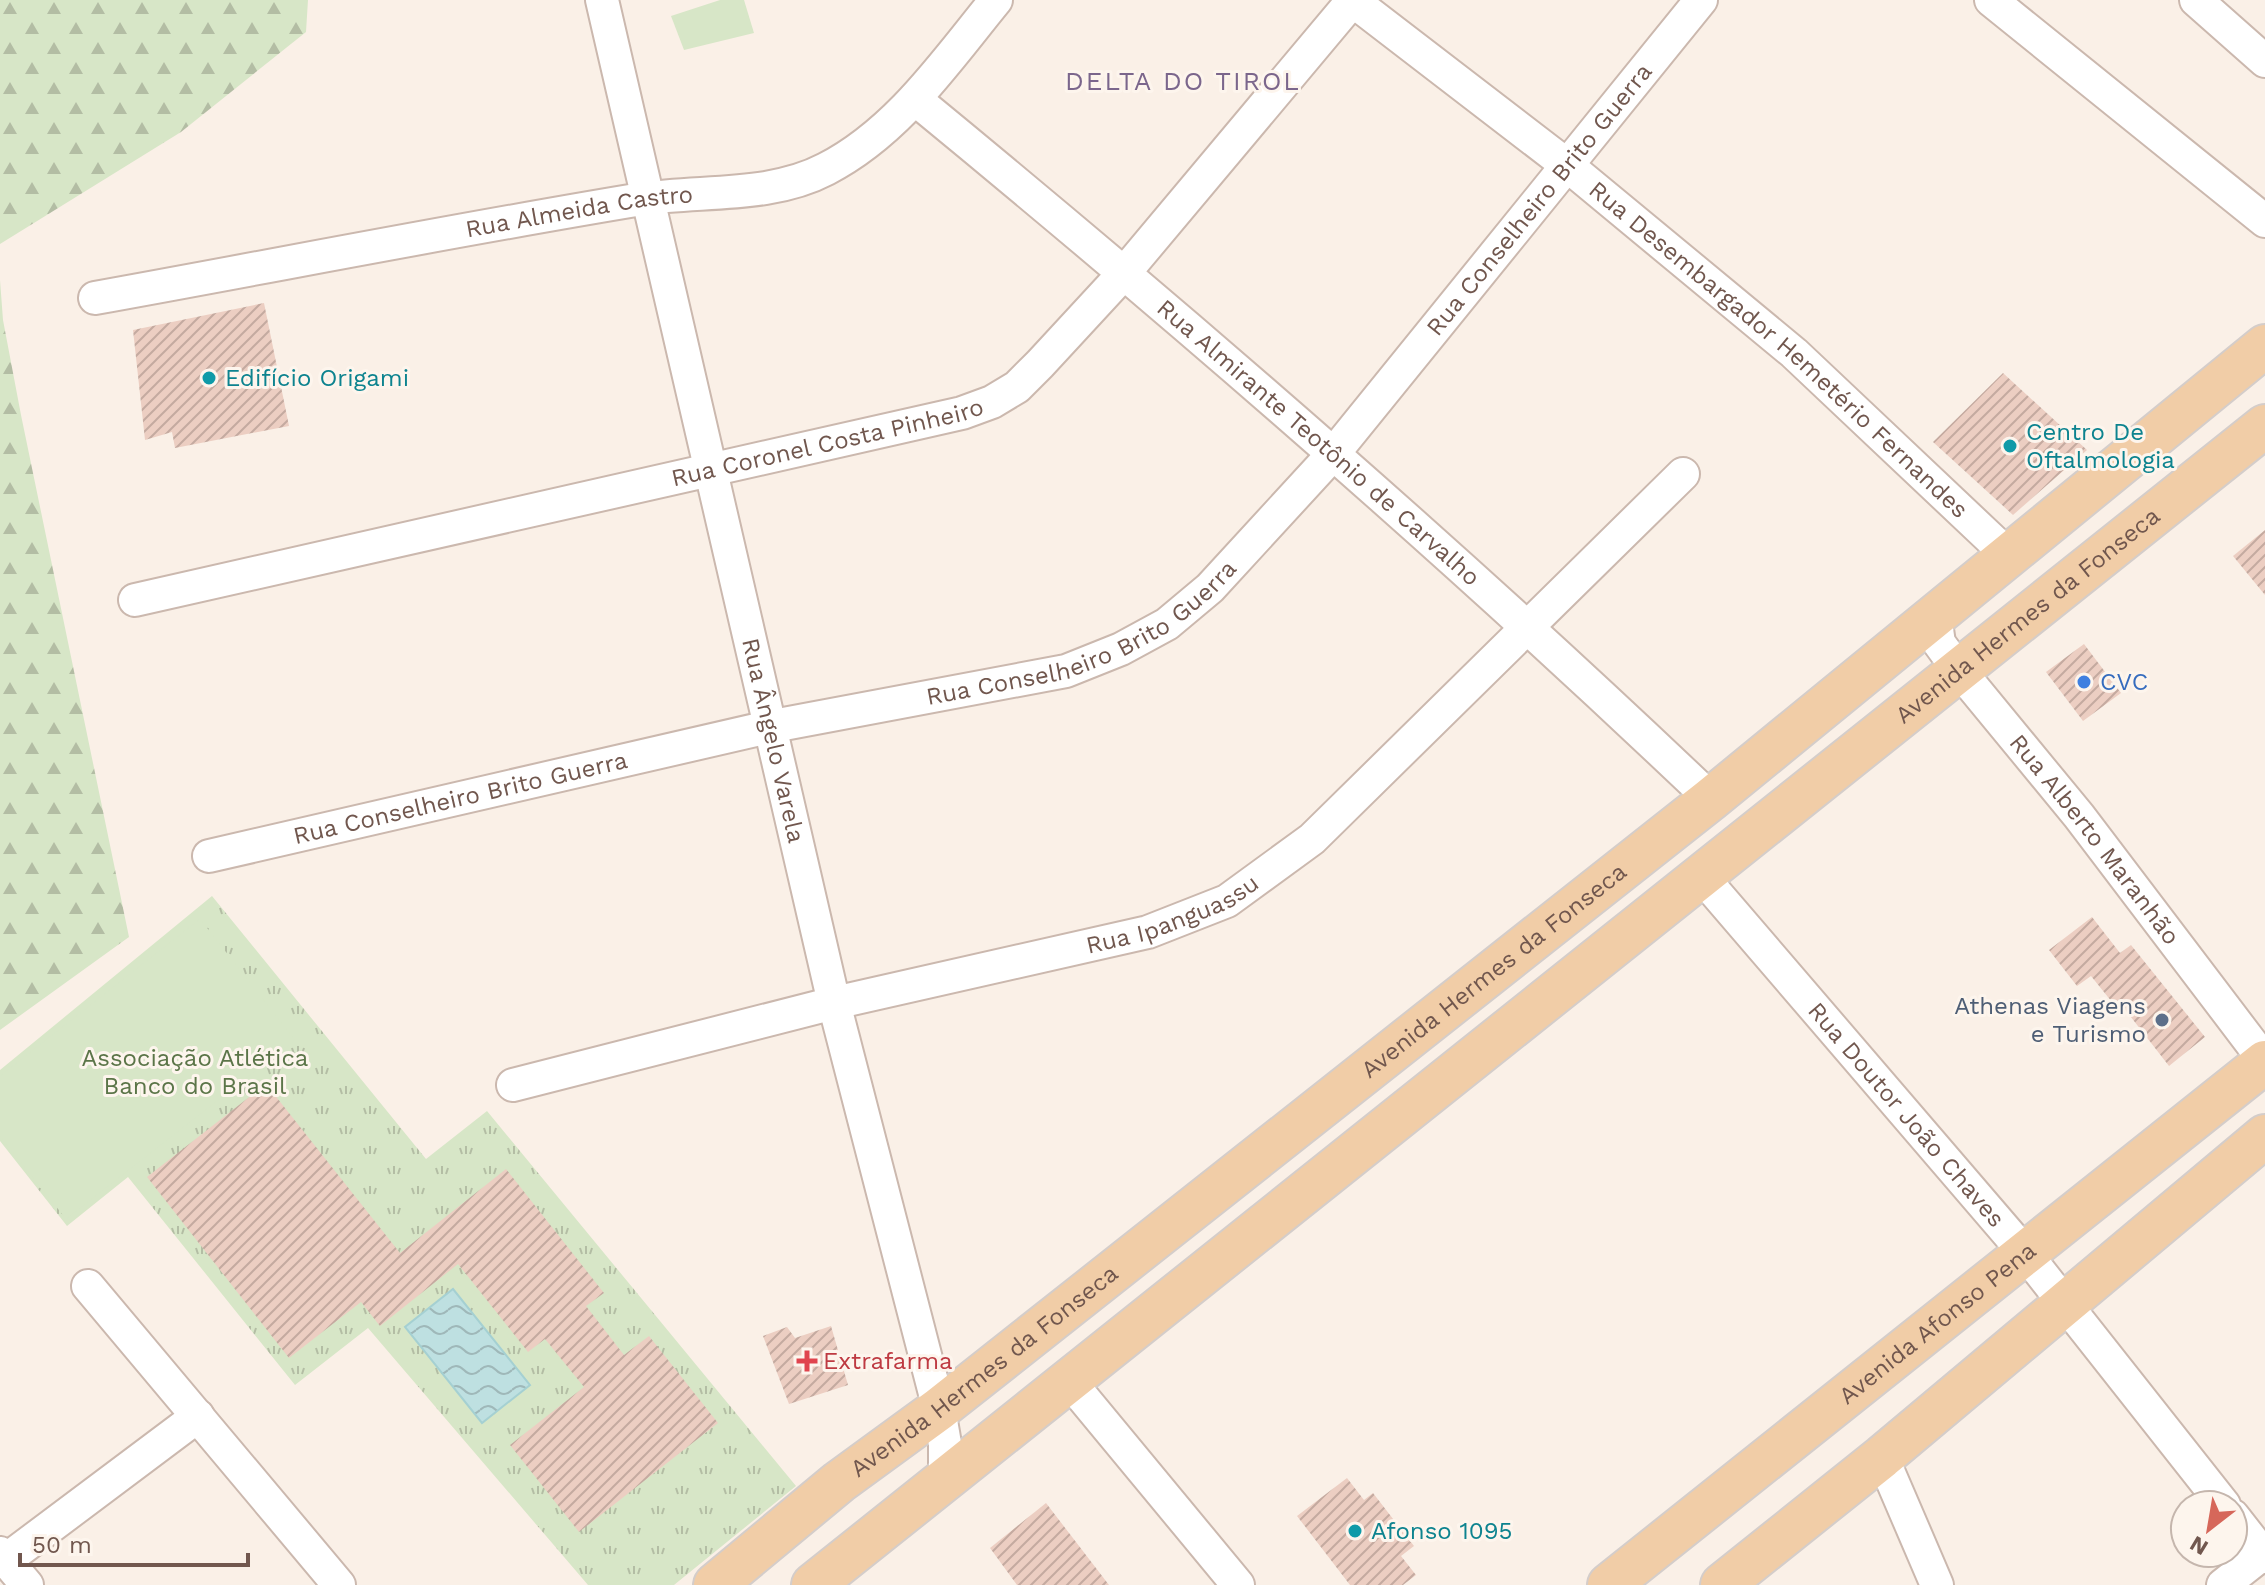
<svg xmlns="http://www.w3.org/2000/svg" width="2265" height="1585" viewBox="0 0 2265 1585" font-family="'Work Sans',sans-serif">
	<style>
		.grass { fill: url(#grass-tufts) }
		.forest { fill: url(#forest-firs) }
		.garden { fill: #d7e6c7 }
		.water { fill: url(#water-waves); stroke: #a5d0d2; stroke-width: 2 }
		.building { fill: url(#building-hatch) }
		.lines { fill: none; stroke-linecap: round; stroke-linejoin: round }
		.minor-casing { stroke: #cbb8ae; stroke-width: 36 }
		.major-casing { stroke: #d4cdca; stroke-width: 46 }
		.minor { stroke: #fff; stroke-width: 32 }
		.major { stroke: #f1cda7; stroke-width: 42 }
		.culture-dot { fill: #0f9aa8; stroke: #fdf5ed; stroke-width: 3 }
		.shop-dot { fill: #3f7fe0; stroke: #fdf5ed; stroke-width: 3 }
		.service-dot { fill: #5c6f8a; stroke: #fdf5ed; stroke-width: 3 }
		.health-dot { fill: #e0444e; stroke: #fdf5ed; stroke-width: 3 }
		.labels { text-anchor: middle; stroke-width: 6; stroke-linejoin: round; paint-order: stroke }
		.street-label { font-size: 24px; fill: #71574e; stroke: #fdf5ed }
		.culture-label { font-size: 24px; fill: #0d838f; stroke: #fdf5ed; text-anchor: start }
		.shop-label { font-size: 24px; fill: #366cbe; stroke: #fdf5ed; text-anchor: start }
		.service-label { font-size: 24px; fill: #4e5e75; stroke: #fdf5ed; text-anchor: end }
		.park-label { font-size: 24px; fill: #5b7548; stroke: #fdf5ed }
		.health-label { font-size: 24px; fill: #be3a42; stroke: #fdf5ed; text-anchor: start }
		.neighbourhood-label { font-size: 26px; letter-spacing: 2px; fill: #7b668c; stroke: #fdf5ed }
	</style>
	<defs>
		<pattern id="grass-tufts" width="24" height="20" patternUnits="userSpaceOnUse" patternTransform="scale(2)"><rect width="24" height="20" fill="#d7e6c7"/><path d="M3 7l-1-3M5 7V3M7 7l1-3M15 17l-1-3M17 17v-4M19 17l1-3" fill="none" stroke="#b3bda4"/></pattern>
		<pattern id="forest-firs" width="22" height="20" patternUnits="userSpaceOnUse" patternTransform="scale(2)"><rect width="22" height="20" fill="#d7e6c7"/><path d="M5 1l3.5 6h-7zM16 11l3.5 6h-7z" fill="#b3bda4"/></pattern>
		<pattern id="water-waves" width="16" height="10" patternUnits="userSpaceOnUse" patternTransform="scale(2)"><rect width="16" height="10" fill="#bee0e1"/><path d="M0 5q4-4 8 0t8 0" fill="none" stroke="#9fb8b9"/></pattern>
		<pattern id="building-hatch" width="6" height="6" patternUnits="userSpaceOnUse" patternTransform="scale(2)"><rect width="6" height="6" fill="#eccec2"/><path d="M-1 1l2-2M0 6l6-6M5 7l2-2" fill="none" stroke="#c4aaa0"/></pattern>
	</defs>
	<rect width="100%" height="100%" fill="#faf0e7"/>
	<path class="grass" d="M212,896L426,1159L487,1111L796,1486L674,1585H588L368,1328L295,1385L128,1177L67,1226L0,1141V1070Z"/>
	<g class="forest">
		<path d="M0,0H308L306,32L181,132L0,244Z"/>
		<path d="M0,280L3,320L21,415L129,937L0,1030Z"/>
	</g>
	<g class="garden">
		<path d="M720,0H744L754,33L684,50L671,16Z"/>
		<path d="M200,919L295,1040L66,1219L0,1136V1076Z"/>
	</g>
	<path class="water" d="M453,1289L530,1385L482,1423L405,1327Z"/>
	<g class="building">
		<path d="M264,303L289,426L175,448L172,432L145,440L133,330Z"/>
		<path d="M2003,373L2087,450L2013,515L1933,442Z"/>
		<path d="M2265,530V595L2233,556Z"/>
		<path d="M2084,644L2121,693L2083,721L2046,672Z"/>
		<path d="M2092,917L2120,953L2131,945L2205,1037L2169,1066L2120,1003L2116,1007L2091,976L2077,986L2049,950Z"/>
		<path d="M266,1084L400,1253L506,1169L604,1293L586,1306L624,1355L649,1336L718,1423L579,1532L510,1445L584,1387L545,1339L528,1352L458,1264L380,1326L361,1302L289,1358L147,1177Z"/>
		<path d="M831,1326L848,1385L789,1404L763,1336L787,1327L795,1338Z"/>
		<path d="M1347,1478L1364,1500L1373,1493L1414,1546L1401,1556L1416,1575L1403,1585H1350L1297,1516Z"/>
		<path d="M1046,1503L1109,1585H1017L990,1548Z"/>
	</g>
	<g class="lines">
		<g class="minor-casing">
			<g id="minor">
				<path id="s1" d="M602,0L834,1003L939,1409L945,1444V1479"/>
				<path id="s2" d="M1352,0L1568,166L1794,353L2010,557"/>
				<path d="M1991,0L2265,221"/>
				<path d="M2196,0L2265,61"/>
				<path id="s3" d="M915,99C1189,324 1455,555 1711,799"/>
				<path id="s4" d="M95,298C278,265 460,229 642,199C702,190 771,198 826,169C898,132 946,61 996,0"/>
				<path id="s5" d="M135,600L962,413L992,402L1017,387L1040,364L1125,272L1353,0"/>
				<path id="s6" d="M1935,616L1939,643L1958,669L2079,816L2265,1061"/>
				<path id="s7" d="M209,856L773,726L1066,671L1121,649L1167,624L1210,588L1334,453L1701,0"/>
				<path id="s8" d="M1703,878L2025,1253L2224,1505"/>
				<path id="s9" d="M513,1085L834,1003L1148,932L1227,901L1312,839L1683,474"/>
				<path d="M88,1286L339,1585"/>
				<path d="M1070,1382L1238,1585"/>
				<path d="M1882,1457L1937,1585"/>
				<path d="M2233,1516L2265,1557"/>
				<path d="M0,1553L27,1585"/>
				<path d="M6,1560L198,1416"/>
				<path d="M2223,1585L2265,1552"/>
			</g>
		</g>
		<g class="major-casing">
			<g id="major">
				<path id="s10" d="M715,1585L839,1482L939,1409L1711,799L2265,346"/>
				<path id="s11" d="M813,1585L2265,426"/>
				<path id="s12" d="M1609,1585L2265,1062"/>
				<path d="M1722,1585L1882,1457L2265,1136"/>
			</g>
		</g>
		<use href="#minor" class="minor"/>
		<use href="#major" class="major"/>
	</g>
	<g class="culture-dot">
		<circle cx="209" cy="378" r="8"/>
		<circle cx="2010" cy="446" r="8"/>
		<circle cx="1355" cy="1531" r="8"/>
	</g>
	<circle class="shop-dot" cx="2084" cy="682" r="8"/>
	<circle class="service-dot" cx="2162" cy="1020" r="8"/>
	<path class="health-dot" d="M803 1349h8v8h8v8h-8v8h-8v-8h-8v-8h8z"/>
	<g class="labels">
		<g class="street-label">
			<text dy="8" stroke="none"><textPath href="#s7" startOffset="1554">Rua Conselheiro Brito Guerra</textPath></text>
			<text dy="8" stroke="none"><textPath href="#s4" startOffset="492">Rua Almeida Castro</textPath></text>
			<text dy="8" stroke="none"><textPath href="#s2" startOffset="552">Rua Desembargador Hemetério Fernandes</textPath></text>
			<text dy="8" stroke="none"><textPath href="#s5" startOffset="710">Rua Coronel Costa Pinheiro</textPath></text>
			<text dy="8" stroke="none"><textPath href="#s3" startOffset="530">Rua Almirante Teotônio de Carvalho</textPath></text>
			<text dy="8" stroke="none"><textPath href="#s11" startOffset="1554">Avenida Hermes da Fonseca</textPath></text>
			<text dy="8" stroke="none"><textPath href="#s7" startOffset="906">Rua Conselheiro Brito Guerra</textPath></text>
			<text dy="8" stroke="none"><textPath href="#s1" startOffset="760">Rua Ângelo Varela</textPath></text>
			<text dy="8" stroke="none"><textPath href="#s7" startOffset="258">Rua Conselheiro Brito Guerra</textPath></text>
			<text dy="8" stroke="none"><textPath href="#s6" startOffset="278">Rua Alberto Maranhão</textPath></text>
			<text dy="8" stroke="none"><textPath href="#s9" startOffset="682">Rua Ipanguassu</textPath></text>
			<text dy="8" stroke="none"><textPath href="#s10" startOffset="992">Avenida Hermes da Fonseca</textPath></text>
			<text dy="8" stroke="none"><textPath href="#s8" startOffset="312">Rua Doutor João Chaves</textPath></text>
			<text dy="8" stroke="none"><textPath href="#s12" startOffset="420">Avenida Afonso Pena</textPath></text>
			<text dy="8" stroke="none"><textPath href="#s10" startOffset="344">Avenida Hermes da Fonseca</textPath></text>
		</g>
		<g class="culture-label">
			<text x="225" y="386">Edifício Origami</text>
			<text x="2026" y="440">Centro De<tspan x="2026" dy="28">Oftalmologia</tspan></text>
			<text x="1371" y="1539">Afonso 1095</text>
		</g>
		<g class="shop-label">
			<text x="2100" y="690">CVC</text>
		</g>
		<g class="service-label">
			<text x="2146" y="1014">Athenas Viagens<tspan x="2146" dy="28">e Turismo</tspan></text>
		</g>
		<g class="park-label">
			<text x="195" y="1066">Associação Atlética<tspan x="195" dy="28">Banco do Brasil</tspan></text>
		</g>
		<g class="health-label">
			<text x="823" y="1369">Extrafarma</text>
		</g>
		<g class="neighbourhood-label">
			<text x="1183" y="90">DELTA DO TIROL</text>
		</g>
	</g>
	<g transform="translate(2209 1529) rotate(211)"><circle r="38" fill="#fdf5ed" stroke="#c5b6ad" stroke-width="2"/>
	<path d="M0-6L14 30L0 20L-14 30Z" fill="#d6675a"/>
	<text y="-12" font-size="22" font-weight="bold" text-anchor="middle" fill="#71574e">N</text>
	</g>
	<path d="M20 1553v12h228v-12" fill="none" stroke="#71574e" stroke-width="4"/>
	<text x="32" y="1553" font-size="24" fill="#71574e" stroke="#fdf5ed" stroke-width="6" paint-order="stroke">50 m</text>
</svg>
